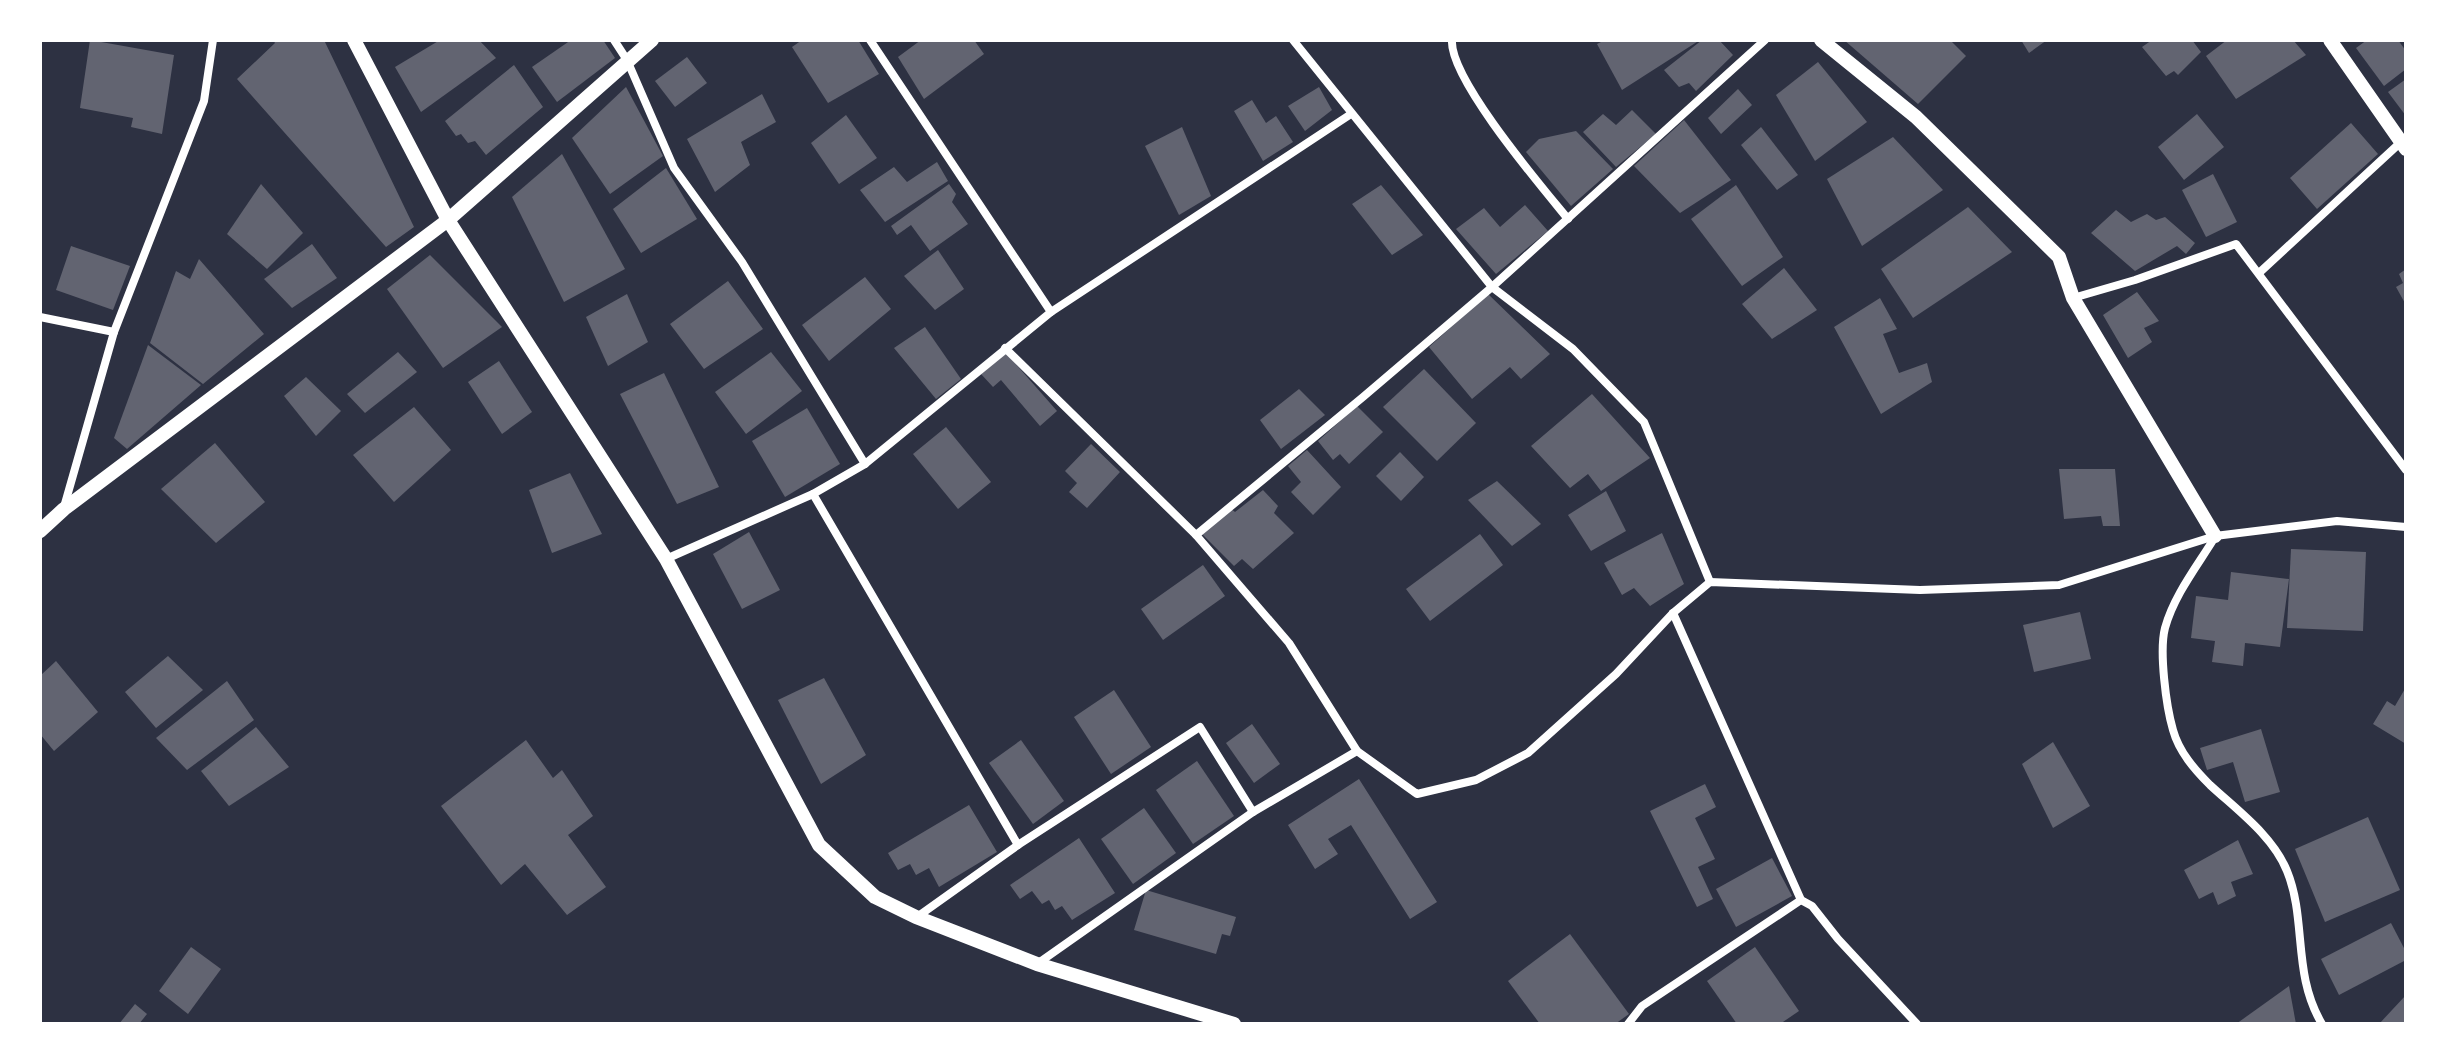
<svg xmlns="http://www.w3.org/2000/svg" width="2446" height="1064" viewBox="0 0 2446 1064" font-family="Poppins,sans-serif">
	<style>
		.building { fill: #626471 }
		.lines { fill: none; stroke-linecap: round; stroke-linejoin: round }
		.minor { stroke: #fff; stroke-width: 8 }
		.tertiary { stroke: #fff; stroke-width: 14 }
	</style>
	<rect width="100%" height="100%" fill="#2d3142"/>
	<g class="building">
		<path d="M90,40L174,55L162,134L131,127L133,118L80,108Z"/>
		<path d="M273,40H324L414,227L386,247L237,79L275,43Z"/>
		<path d="M440,40H479L496,58L421,112L395,67Z"/>
		<path d="M571,40H603L615,58L557,102L532,67Z"/>
		<path d="M802,40H858L879,74L828,103L792,47Z"/>
		<path d="M921,40H974L984,54L924,99L898,57Z"/>
		<path d="M1605,40H1700L1622,90L1597,44Z"/>
		<path d="M1702,40H1719L1733,55L1696,91L1689,83L1679,87L1664,70Z"/>
		<path d="M1844,40H1950L1966,56L1918,104Z"/>
		<path d="M2021,40H2047L2029,53Z"/>
		<path d="M2152,40H2192L2201,52L2178,75L2174,71L2166,76L2142,47Z"/>
		<path d="M2227,40H2293L2306,55L2236,99L2206,56Z"/>
		<path d="M2367,40H2398L2406,51V69L2384,86L2356,48Z"/>
		<path d="M687,57L707,83L675,107L655,81Z"/>
		<path d="M1818,62L1867,122L1815,161L1776,95Z"/>
		<path d="M514,65L543,107L486,155L475,141L468,143L461,134L456,136L445,121Z"/>
		<path d="M2406,79V116L2388,92Z"/>
		<path d="M626,87L663,156L610,194L572,138Z"/>
		<path d="M1319,87L1332,110L1305,131L1288,106Z"/>
		<path d="M1738,89L1752,105L1721,134L1708,118Z"/>
		<path d="M762,94L776,122L741,142L750,165L715,192L687,139Z"/>
		<path d="M1252,100L1266,123L1276,116L1293,142L1263,161L1234,111Z"/>
		<path d="M1632,110L1656,134L1616,167L1583,132L1603,114L1616,125Z"/>
		<path d="M2197,114L2224,147L2184,180L2158,147Z"/>
		<path d="M846,115L877,158L839,184L811,143Z"/>
		<path d="M1684,120L1731,180L1680,213L1634,166Z"/>
		<path d="M2351,123L2378,154L2317,209L2290,178Z"/>
		<path d="M1182,127L1211,196L1179,215L1145,146Z"/>
		<path d="M1761,127L1798,175L1777,190L1741,145Z"/>
		<path d="M1576,131L1613,169L1571,206L1526,152L1539,139Z"/>
		<path d="M1893,137L1943,190L1862,246L1827,179Z"/>
		<path d="M562,154L625,269L564,302L512,197Z"/>
		<path d="M937,162L948,181L885,222L860,190L894,167L907,182Z"/>
		<path d="M666,168L697,219L641,253L613,209Z"/>
		<path d="M2213,174L2237,222L2206,237L2182,190Z"/>
		<path d="M261,184L303,233L267,269L227,234Z"/>
		<path d="M949,184L956,194L952,202L968,224L930,251L911,225L897,235L891,226Z"/>
		<path d="M1381,185L1423,235L1392,255L1352,204Z"/>
		<path d="M1736,185L1783,257L1742,286L1691,219Z"/>
		<path d="M1525,205L1548,231L1496,274L1456,229L1484,208L1500,227Z"/>
		<path d="M1968,207L2012,252L1913,318L1881,269Z"/>
		<path d="M2116,210L2131,222L2147,214L2156,220L2165,217L2195,243L2186,254L2177,246L2135,271L2091,233Z"/>
		<path d="M312,244L337,278L292,308L264,279Z"/>
		<path d="M71,246L130,266L113,310L56,290Z"/>
		<path d="M938,250L964,289L935,310L904,276Z"/>
		<path d="M430,255L502,327L443,368L387,289Z"/>
		<path d="M199,259L264,334L203,384L150,343L176,271L190,279Z"/>
		<path d="M1784,268L1817,310L1772,339L1742,304Z"/>
		<path d="M2406,269V305L2396,287L2403,283L2399,274Z"/>
		<path d="M865,277L891,309L829,361L802,325Z"/>
		<path d="M728,281L763,329L704,369L670,324Z"/>
		<path d="M2137,292L2159,321L2144,328L2152,342L2128,358L2103,315Z"/>
		<path d="M627,294L648,342L608,366L586,317Z"/>
		<path d="M1488,294L1550,354L1521,379L1510,367L1472,399L1429,347Z"/>
		<path d="M1880,298L1897,329L1883,334L1899,373L1927,363L1932,382L1881,414L1834,327Z"/>
		<path d="M925,327L961,379L936,399L894,348Z"/>
		<path d="M148,345L201,385L127,449L114,438Z"/>
		<path d="M398,352L417,372L365,413L347,394Z"/>
		<path d="M771,352L802,391L746,434L715,392Z"/>
		<path d="M1006,353L1057,411L1040,426L1001,380L993,387L981,374Z"/>
		<path d="M499,361L532,412L502,434L468,382Z"/>
		<path d="M1424,369L1476,423L1437,461L1383,407Z"/>
		<path d="M664,373L719,487L677,504L620,394Z"/>
		<path d="M306,377L341,411L316,436L284,396Z"/>
		<path d="M1299,389L1325,415L1281,449L1260,420Z"/>
		<path d="M1592,394L1650,458L1601,491L1588,474L1570,488L1531,446Z"/>
		<path d="M1357,406L1383,432L1349,464L1340,454L1333,460L1318,441Z"/>
		<path d="M414,407L451,450L394,502L353,455Z"/>
		<path d="M807,408L840,464L785,497L752,441Z"/>
		<path d="M946,427L991,482L958,509L913,454Z"/>
		<path d="M215,443L265,502L216,543L161,489Z"/>
		<path d="M1091,444L1120,472L1087,508L1069,492L1077,483L1065,471Z"/>
		<path d="M1307,450L1341,487L1313,515L1291,492L1301,482L1288,466Z"/>
		<path d="M1400,452L1424,477L1401,501L1376,476Z"/>
		<path d="M2059,469H2115L2120,526H2103L2101,516L2064,519Z"/>
		<path d="M570,473L602,534L552,553L529,490Z"/>
		<path d="M1497,481L1541,524L1512,546L1468,500Z"/>
		<path d="M1263,490L1278,506L1274,513L1294,533L1253,569L1242,559L1234,566L1202,534L1230,508L1235,512Z"/>
		<path d="M1606,491L1626,531L1591,551L1568,515Z"/>
		<path d="M749,532L780,590L742,609L713,554Z"/>
		<path d="M1662,533L1684,584L1650,606L1634,588L1622,595L1604,563Z"/>
		<path d="M1480,534L1503,565L1430,621L1406,589Z"/>
		<path d="M2291,549L2366,552L2363,631L2287,628Z"/>
		<path d="M1203,565L1225,596L1163,640L1141,609Z"/>
		<path d="M2231,572L2289,579L2280,647L2245,643L2243,666L2212,662L2215,641L2191,638L2196,596L2228,600Z"/>
		<path d="M2080,612L2091,659L2034,672L2023,625Z"/>
		<path d="M168,656L203,690L156,728L125,692Z"/>
		<path d="M56,661L98,712L54,751L40,734V676Z"/>
		<path d="M824,678L866,755L821,784L778,700Z"/>
		<path d="M227,681L254,720L187,770L156,738Z"/>
		<path d="M2406,687V744L2373,724L2387,701L2395,706Z"/>
		<path d="M1114,690L1151,747L1111,774L1074,717Z"/>
		<path d="M1252,724L1280,764L1254,783L1226,743Z"/>
		<path d="M256,727L289,767L229,806L201,771Z"/>
		<path d="M2261,729L2280,792L2245,802L2233,762L2207,770L2200,748Z"/>
		<path d="M526,740L553,778L562,770L593,816L568,835L606,887L567,915L525,864L501,885L441,806Z"/>
		<path d="M1021,740L1064,801L1033,824L989,763Z"/>
		<path d="M2053,742L2090,806L2053,828L2022,764Z"/>
		<path d="M1197,761L1234,816L1193,844L1156,790Z"/>
		<path d="M1359,779L1437,902L1410,919L1351,825L1328,839L1338,854L1315,869L1288,825Z"/>
		<path d="M1705,784L1716,807L1695,818L1715,859L1698,867L1713,899L1697,907L1650,811Z"/>
		<path d="M969,805L997,852L939,887L929,868L916,875L910,864L898,870L888,853Z"/>
		<path d="M1144,808L1176,853L1133,884L1101,839Z"/>
		<path d="M2368,817L2400,890L2325,922L2295,849Z"/>
		<path d="M1079,838L1115,893L1072,920L1062,906L1055,910L1049,900L1042,904L1032,891L1020,899L1010,885Z"/>
		<path d="M2238,840L2253,874L2231,882L2236,896L2218,905L2213,892L2199,899L2184,870Z"/>
		<path d="M1772,858L1792,896L1736,927L1716,889Z"/>
		<path d="M1146,890L1236,917L1230,936L1222,934L1216,954L1134,930Z"/>
		<path d="M2391,923L2406,952V960L2339,995L2321,959Z"/>
		<path d="M1570,934L1629,1014L1615,1024H1540L1508,981Z"/>
		<path d="M191,947L221,969L188,1014L159,991Z"/>
		<path d="M1755,947L1799,1011L1780,1024H1737L1707,981Z"/>
		<path d="M2289,986L2296,1024H2236Z"/>
		<path d="M2406,995V1024H2379Z"/>
		<path d="M135,1004L147,1014L139,1024H119Z"/>
	</g>
	<g class="lines">
		<g class="minor">
			<path d="M614,40L627,60L674,168L742,262L865,464"/>
			<path d="M870,40L1051,312"/>
			<path d="M1293,40L1492,287L1573,349L1644,422L1710,582"/>
			<path d="M1452,40C1449,78 1541,186 1568,219"/>
			<path d="M2259,273L2401,142"/>
			<path d="M2073,298L2135,280L2236,244L2406,470"/>
			<path d="M40,317L114,332"/>
			<path d="M1005,348L1196,535L1289,643L1357,751L1417,794L1476,780L1528,753L1616,674L1673,613L1710,582L1920,590L2059,585L2215,536L2337,521L2406,527"/>
			<path d="M813,494L1018,845"/>
			<path d="M64,507L114,332L204,101L213,40"/>
			<path d="M1196,535L1363,397L1492,287L1765,40"/>
			<path d="M2215,537C2198,565 2174,595 2165,628C2159,651 2166,706 2173,730C2179,752 2195,770 2210,785C2237,810 2273,836 2287,871C2307,920 2292,974 2322,1024"/>
			<path d="M666,559L813,494L865,464L1051,312L1351,114"/>
			<path d="M1673,613L1801,900L1812,906L1838,939L1917,1024"/>
			<path d="M917,917L1018,845L1200,727L1253,812"/>
			<path d="M1037,964L1253,812L1357,751"/>
			<path d="M1628,1024L1642,1006L1801,900"/>
		</g>
		<g class="tertiary">
			<path d="M354,40L448,220L666,559L819,845L875,897L916,917L1037,964L1234,1024"/>
			<path d="M1821,40L1916,117L2059,257L2073,298L2215,536"/>
			<path d="M2330,40L2406,149"/>
			<path d="M40,531L64,509L448,220L652,40"/>
		</g>
	</g>
	<rect width="2446" height="1064" fill="none" stroke="#ffffff" stroke-width="84"/>
</svg>
